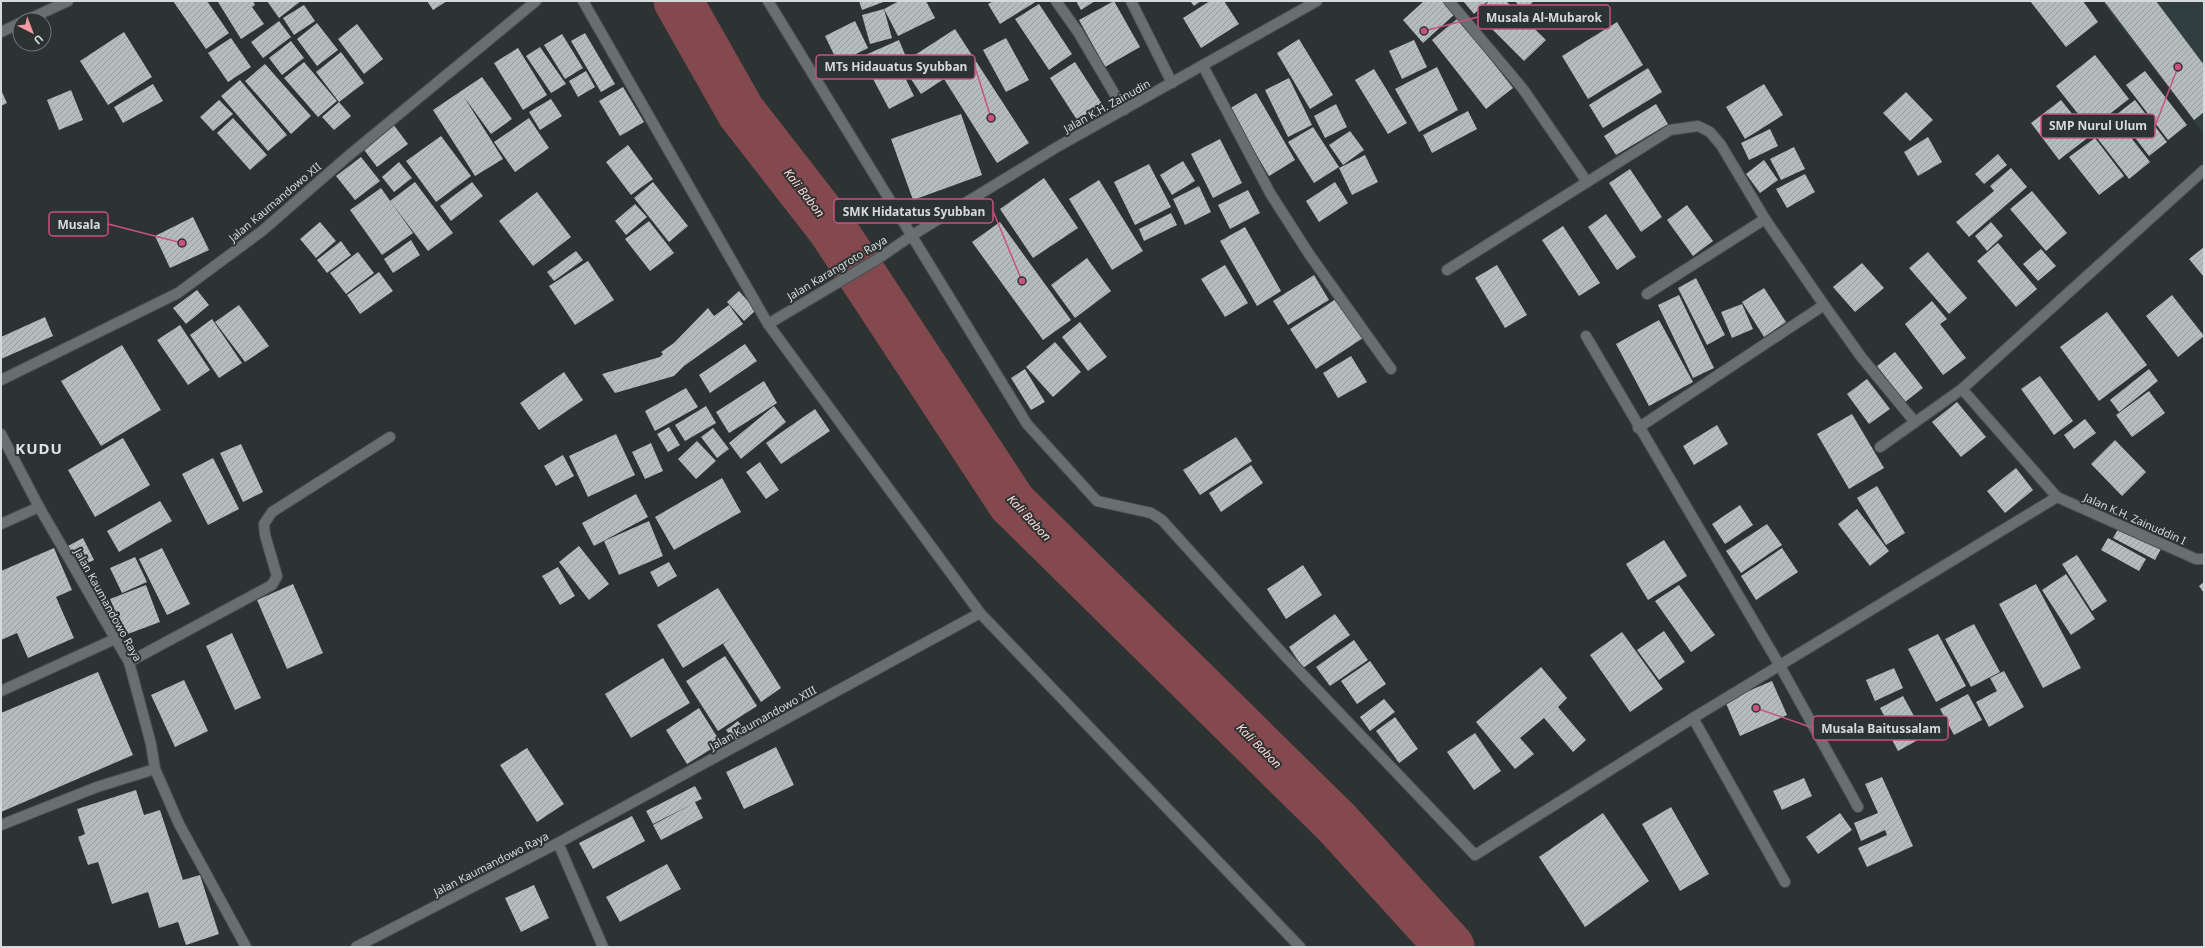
<svg xmlns="http://www.w3.org/2000/svg" width="2205" height="948" viewBox="0 0 2205 948" font-family="'Noto Sans',sans-serif">
	<style>
		.built { fill: #313e3f }
		.lines { fill: none; stroke-linecap: round; stroke-linejoin: round }
		.river { stroke: #84494e; stroke-width: 49 }
		.building { fill: url(#building-hatch) }
		.minor-casing { stroke: #4b5050; stroke-width: 12 }
		.minor { stroke: #696f70; stroke-width: 10 }
		.labels { text-anchor: middle; stroke-width: 4; stroke-linejoin: round; paint-order: stroke }
		.street-label { font-size: 11px; fill: #d6dada; stroke: #2d3232 }
		.water-label { font-size: 12px; font-style: italic; fill: #ffd7d9; stroke: #2d3232 }
		.district-label { font-size: 15px; font-weight: bold; letter-spacing: 1px; fill: #dde4e4; stroke: #2d3232 }
		.leader { fill: none; stroke: #c85281; stroke-width: 1.5 }
		.callout-dot { fill: #c85281; stroke: #2d3232; stroke-width: 1.5 }
		.callout { fill: #2d3232; stroke: #c85281; stroke-width: 1.5 }
		.callout-label { font-size: 12px; text-anchor: middle; font-weight: bold; fill: #d6dada }
	</style>
	<defs>
		<pattern id="building-hatch" width="6" height="6" patternUnits="userSpaceOnUse"><rect width="6" height="6" fill="#b5bcbc"/><path d="M-1 1l2-2M0 6l6-6M5 7l2-2" fill="none" stroke="#989d9d"/></pattern>
	</defs>
	<rect width="100%" height="100%" fill="#2d3232"/>
	<path class="built" d="M2101,1H2204V134Z"/>
	<g class="lines">
		<path class="river" d="M678,1L741,112L832,229L1012,503L1337,823L1450,947"/>
	</g>
	<g class="building">
		<path d="M173,1H207L229,33L206,49Z"/>
		<path d="M220,1H253L255,5L252,7L264,24L241,39L218,2Z"/>
		<path d="M267,1H301L279,18Z"/>
		<path d="M427,1H447L433,10Z"/>
		<path d="M859,1H886L862,10Z"/>
		<path d="M899,1H926L935,18L898,36L884,9Z"/>
		<path d="M994,1H1037L1000,24L988,4Z"/>
		<path d="M1076,1H1095L1081,10Z"/>
		<path d="M1114,1L1140,47L1105,67L1079,20Z"/>
		<path d="M1190,1H1201L1194,6Z"/>
		<path d="M1210,1H1224L1239,24L1201,48L1183,18Z"/>
		<path d="M1424,1H1446L1456,13L1423,43L1403,20Z"/>
		<path d="M1463,1H1488L1474,14Z"/>
		<path d="M1489,1H1506L1546,40L1524,61L1477,14Z"/>
		<path d="M1515,1H1534L1523,11Z"/>
		<path d="M2030,1H2083L2098,22L2066,47Z"/>
		<path d="M2104,1H2156L2204,65V112L2194,120Z"/>
		<path d="M1039,4L1072,54L1049,70L1015,19Z"/>
		<path d="M304,5L315,21L294,35L283,18Z"/>
		<path d="M884,9L892,38L870,44L862,15Z"/>
		<path d="M1458,18L1513,88L1486,109L1432,40Z"/>
		<path d="M279,21L291,37L263,58L251,42Z"/>
		<path d="M855,21L868,48L838,63L825,36Z"/>
		<path d="M1617,22L1643,65L1588,99L1562,56Z"/>
		<path d="M317,23L338,50L317,66L297,39Z"/>
		<path d="M357,24L383,59L364,74L338,39Z"/>
		<path d="M955,29L1029,143L997,163L944,79L921,94L901,64Z"/>
		<path d="M124,32L152,77L108,105L80,61Z"/>
		<path d="M585,33L615,84L601,92L571,41Z"/>
		<path d="M562,34L583,68L565,79L544,45Z"/>
		<path d="M231,38L251,67L228,82L208,53Z"/>
		<path d="M1006,38L1029,80L1006,92L983,50Z"/>
		<path d="M1299,39L1333,95L1310,109L1277,53Z"/>
		<path d="M899,40L906,57L862,77L854,60Z"/>
		<path d="M1414,40L1427,67L1402,79L1389,51Z"/>
		<path d="M291,41L304,58L282,75L269,58Z"/>
		<path d="M540,47L566,84L551,93L526,56Z"/>
		<path d="M518,48L547,95L523,110L494,63Z"/>
		<path d="M341,52L364,83L339,102L316,72Z"/>
		<path d="M2095,55L2129,99L2090,129L2056,86Z"/>
		<path d="M304,62L337,101L318,117L284,78Z"/>
		<path d="M1075,62L1102,104L1077,120L1050,78Z"/>
		<path d="M898,63L914,96L889,109L872,77Z"/>
		<path d="M265,64L311,116L291,134L245,81Z"/>
		<path d="M1437,67L1458,110L1419,132L1395,89Z"/>
		<path d="M1648,68L1662,92L1603,128L1589,105Z"/>
		<path d="M1374,69L1407,123L1388,134L1355,80Z"/>
		<path d="M586,71L595,87L578,97L569,81Z"/>
		<path d="M2145,71L2187,125L2168,140L2126,85Z"/>
		<path d="M482,77L512,119L491,134L464,97L503,159L475,176L433,110Z"/>
		<path d="M1289,78L1312,125L1288,137L1265,90Z"/>
		<path d="M240,80L287,135L268,151L221,96Z"/>
		<path d="M153,84L163,101L123,123L114,107Z"/>
		<path d="M1764,84L1783,115L1745,139L1726,107Z"/>
		<path d="M623,87L644,122L620,136L599,101Z"/>
		<path d="M1,90L7,103L1,106Z"/>
		<path d="M71,90L83,120L59,130L47,100Z"/>
		<path d="M1906,92L1933,120L1910,141L1883,113Z"/>
		<path d="M1256,93L1295,160L1269,176L1229,109Z"/>
		<path d="M551,99L562,116L540,130L529,112Z"/>
		<path d="M219,100L233,114L213,131L200,117Z"/>
		<path d="M2061,100L2090,136L2059,160L2031,123Z"/>
		<path d="M2135,100L2167,142L2149,156L2117,114Z"/>
		<path d="M339,102L351,116L334,130L322,117Z"/>
		<path d="M1336,104L1347,127L1325,138L1314,116Z"/>
		<path d="M1656,104L1668,124L1616,155L1604,136Z"/>
		<path d="M1468,111L1477,129L1432,153L1423,135Z"/>
		<path d="M961,114L982,175L913,200L891,139Z"/>
		<path d="M2115,117L2150,162L2129,179L2094,134Z"/>
		<path d="M233,118L267,155L250,170L217,133Z"/>
		<path d="M529,118L549,148L515,172L494,142Z"/>
		<path d="M393,124L408,144L377,167L362,147Z"/>
		<path d="M1313,127L1339,167L1314,183L1288,142Z"/>
		<path d="M1770,129L1778,146L1749,160L1741,143Z"/>
		<path d="M1350,131L1364,150L1343,165L1329,145Z"/>
		<path d="M441,136L471,176L436,202L406,161Z"/>
		<path d="M1928,137L1942,162L1918,176L1904,152Z"/>
		<path d="M2095,138L2124,176L2099,195L2069,157Z"/>
		<path d="M1220,139L1242,183L1213,198L1191,154Z"/>
		<path d="M628,145L653,179L631,195L606,162Z"/>
		<path d="M1794,147L1805,169L1781,180L1770,159Z"/>
		<path d="M1998,154L2007,165L1984,184L1975,174Z"/>
		<path d="M1365,155L1378,182L1352,195L1339,168Z"/>
		<path d="M361,157L380,181L355,200L336,176Z"/>
		<path d="M1764,160L1778,180L1760,193L1746,174Z"/>
		<path d="M1183,161L1195,181L1172,195L1160,175Z"/>
		<path d="M399,162L412,178L394,192L382,177Z"/>
		<path d="M1149,164L1171,207L1135,225L1114,182Z"/>
		<path d="M2011,168L2027,187L1969,237L1956,222L1994,191L1990,186Z"/>
		<path d="M1630,169L1662,217L1641,232L1609,183Z"/>
		<path d="M1805,174L1815,192L1787,208L1776,189Z"/>
		<path d="M1044,178L1078,228L1033,258L1000,209Z"/>
		<path d="M1099,180L1143,251L1112,270L1069,199Z"/>
		<path d="M415,182L453,233L428,251L390,201Z"/>
		<path d="M472,182L483,196L451,221L440,206Z"/>
		<path d="M653,182L688,226L669,242L634,198Z"/>
		<path d="M1335,182L1348,203L1319,222L1306,201Z"/>
		<path d="M1199,186L1211,212L1185,225L1173,199Z"/>
		<path d="M381,188L413,233L382,255L350,210Z"/>
		<path d="M1248,190L1260,213L1230,229L1218,205Z"/>
		<path d="M2032,191L2067,233L2046,251L2010,209Z"/>
		<path d="M537,192L571,237L533,266L499,221Z"/>
		<path d="M635,204L647,217L626,235L615,221Z"/>
		<path d="M1687,205L1713,241L1693,256L1667,220Z"/>
		<path d="M1171,213L1177,225L1144,241L1139,229Z"/>
		<path d="M1606,214L1636,257L1617,270L1588,227Z"/>
		<path d="M193,217L209,250L170,268L155,236Z"/>
		<path d="M649,221L674,253L650,271L625,239Z"/>
		<path d="M320,222L336,241L316,258L300,239Z"/>
		<path d="M1000,222L1071,320L1043,340L972,242Z"/>
		<path d="M1991,222L2003,236L1987,251L1975,236Z"/>
		<path d="M1563,226L1600,283L1579,296L1542,240Z"/>
		<path d="M1245,227L1281,291L1257,306L1220,241Z"/>
		<path d="M411,240L420,255L393,273L384,259Z"/>
		<path d="M341,241L351,255L327,273L317,260Z"/>
		<path d="M1998,243L2037,289L2016,307L1977,261Z"/>
		<path d="M2204,247V277L2189,259Z"/>
		<path d="M2041,249L2056,266L2038,281L2023,264Z"/>
		<path d="M576,251L583,260L554,281L547,272Z"/>
		<path d="M358,252L374,273L346,294L330,273Z"/>
		<path d="M1928,252L1967,298L1949,314L1909,268Z"/>
		<path d="M1087,258L1111,291L1075,318L1051,285Z"/>
		<path d="M588,261L614,300L575,325L549,286Z"/>
		<path d="M1862,263L1884,288L1855,312L1833,287Z"/>
		<path d="M1225,265L1248,303L1225,317L1201,279Z"/>
		<path d="M1497,265L1527,315L1505,328L1475,278Z"/>
		<path d="M379,272L393,291L360,314L347,295Z"/>
		<path d="M1314,275L1329,300L1288,325L1273,301Z"/>
		<path d="M1696,278L1725,335L1707,345L1678,288Z"/>
		<path d="M1764,288L1786,322L1764,337L1742,302Z"/>
		<path d="M197,290L209,305L186,324L173,308Z"/>
		<path d="M739,291L756,310L744,321L727,302Z"/>
		<path d="M1679,295L1714,368L1693,378L1658,305Z"/>
		<path d="M2172,295L2204,336L2178,357L2146,316Z"/>
		<path d="M1336,299L1363,338L1316,369L1290,329Z"/>
		<path d="M1932,301L1947,319L1940,324L1966,358L1943,375L1905,324Z"/>
		<path d="M1742,304L1753,329L1732,338L1721,312Z"/>
		<path d="M239,305L269,346L245,362L215,322Z"/>
		<path d="M729,305L743,324L684,366L674,376L615,393L602,374L660,357L663,354L661,352L674,343L708,308L714,316Z"/>
		<path d="M2107,312L2147,365L2099,401L2060,347Z"/>
		<path d="M45,317L53,336L1,359V337Z"/>
		<path d="M212,319L242,363L219,378L190,335Z"/>
		<path d="M1659,320L1693,382L1649,406L1616,344Z"/>
		<path d="M1080,322L1107,357L1088,371L1062,337Z"/>
		<path d="M180,325L210,370L188,385L157,340Z"/>
		<path d="M1055,342L1081,372L1053,397L1026,367Z"/>
		<path d="M745,344L757,361L710,393L699,375Z"/>
		<path d="M122,345L161,410L101,446L61,381Z"/>
		<path d="M1895,352L1923,388L1905,402L1877,366Z"/>
		<path d="M1351,356L1367,382L1338,398L1323,373Z"/>
		<path d="M1025,369L1045,402L1031,410L1011,378Z"/>
		<path d="M2149,369L2158,381L2119,412L2110,400Z"/>
		<path d="M564,372L583,400L539,430L520,403Z"/>
		<path d="M2040,376L2073,421L2054,435L2021,389Z"/>
		<path d="M1867,379L1890,409L1869,424L1847,394Z"/>
		<path d="M764,381L777,403L729,433L716,412Z"/>
		<path d="M686,388L698,407L655,431L645,411Z"/>
		<path d="M2149,391L2165,413L2132,437L2116,415Z"/>
		<path d="M1957,402L1986,437L1961,457L1932,422Z"/>
		<path d="M706,406L716,423L685,441L675,425Z"/>
		<path d="M774,406L786,422L741,459L729,443Z"/>
		<path d="M815,409L830,431L781,464L766,443Z"/>
		<path d="M1852,414L1884,468L1849,489L1817,434Z"/>
		<path d="M2085,419L2096,433L2074,449L2064,435Z"/>
		<path d="M1717,425L1728,444L1694,465L1683,446Z"/>
		<path d="M669,427L680,445L668,452L657,434Z"/>
		<path d="M713,428L729,449L717,458L701,437Z"/>
		<path d="M616,434L635,475L588,497L569,456Z"/>
		<path d="M1236,437L1252,461L1200,495L1183,470Z"/>
		<path d="M123,438L150,485L95,517L68,470Z"/>
		<path d="M2115,440L2146,472L2122,496L2091,464Z"/>
		<path d="M697,441L716,461L696,479L678,459Z"/>
		<path d="M651,443L663,471L645,479L632,452Z"/>
		<path d="M241,444L263,492L243,502L220,453Z"/>
		<path d="M563,455L574,476L556,486L544,466Z"/>
		<path d="M213,458L239,509L208,525L182,474Z"/>
		<path d="M760,462L779,490L766,499L746,472Z"/>
		<path d="M1251,465L1263,483L1221,512L1209,493Z"/>
		<path d="M2016,468L2033,490L2005,513L1987,491Z"/>
		<path d="M722,478L741,512L674,550L655,517Z"/>
		<path d="M1877,486L1905,533L1886,545L1857,498Z"/>
		<path d="M636,494L648,517L594,546L582,523Z"/>
		<path d="M160,501L172,521L119,552L107,531Z"/>
		<path d="M1740,505L1753,525L1725,544L1712,524Z"/>
		<path d="M1857,509L1889,551L1870,566L1838,524Z"/>
		<path d="M649,521L663,556L619,575L604,541Z"/>
		<path d="M1767,524L1782,545L1741,573L1726,551Z"/>
		<path d="M2120,526L2161,549L2155,560L2113,538Z"/>
		<path d="M83,538L94,560L79,567L68,546Z"/>
		<path d="M2108,538L2146,559L2139,571L2101,550Z"/>
		<path d="M1664,540L1687,576L1648,600L1626,564Z"/>
		<path d="M579,546L609,584L589,600L559,562Z"/>
		<path d="M54,548L72,590L56,597L74,638L28,658L17,633L1,640V571Z"/>
		<path d="M162,548L190,604L167,615L139,559Z"/>
		<path d="M1782,548L1798,572L1756,600L1741,576Z"/>
		<path d="M2077,555L2107,601L2092,611L2062,564Z"/>
		<path d="M135,557L147,582L122,593L110,568Z"/>
		<path d="M669,562L677,576L658,587L650,572Z"/>
		<path d="M1303,565L1322,595L1286,619L1267,589Z"/>
		<path d="M558,567L575,596L560,605L542,576Z"/>
		<path d="M2066,574L2095,619L2071,635L2042,590Z"/>
		<path d="M2204,582V593L2199,586Z"/>
		<path d="M293,584L323,653L287,669L257,600Z"/>
		<path d="M2036,584L2081,668L2043,688L1999,604Z"/>
		<path d="M146,585L160,622L125,635L110,599Z"/>
		<path d="M1679,585L1715,635L1691,652L1655,601Z"/>
		<path d="M718,588L781,688L761,702L723,644L732,638L683,668L657,625Z"/>
		<path d="M1335,614L1350,635L1303,668L1289,647Z"/>
		<path d="M1974,624L2000,672L1971,687L1945,639Z"/>
		<path d="M1664,631L1685,662L1659,680L1637,650Z"/>
		<path d="M1622,632L1663,689L1630,712L1590,655Z"/>
		<path d="M232,633L261,698L235,710L206,646Z"/>
		<path d="M1938,634L1966,686L1936,702L1908,649Z"/>
		<path d="M1354,640L1368,660L1330,686L1316,667Z"/>
		<path d="M725,656L757,706L718,731L686,681Z"/>
		<path d="M663,658L690,703L631,738L605,694Z"/>
		<path d="M1370,661L1386,684L1357,704L1341,681Z"/>
		<path d="M1541,667L1567,698L1558,707L1586,740L1573,752L1544,718L1520,738L1534,754L1515,769L1476,722Z"/>
		<path d="M1894,668L1903,688L1875,701L1866,680Z"/>
		<path d="M2004,671L2024,707L1989,727L1976,702L1997,691L1990,678Z"/>
		<path d="M98,672L133,755L1,812V713Z"/>
		<path d="M184,680L208,731L175,747L151,695Z"/>
		<path d="M1772,681L1787,715L1740,736L1725,701Z"/>
		<path d="M1968,694L1982,720L1954,735L1940,709Z"/>
		<path d="M1903,696L1914,716L1891,729L1880,708Z"/>
		<path d="M1384,699L1395,712L1370,731L1360,717Z"/>
		<path d="M699,708L721,743L687,764L666,730Z"/>
		<path d="M1395,717L1418,749L1399,763L1376,731Z"/>
		<path d="M738,721L747,734L735,742L726,730Z"/>
		<path d="M1917,721L1925,736L1898,751L1890,736Z"/>
		<path d="M1475,733L1501,771L1474,790L1447,752Z"/>
		<path d="M776,747L794,785L744,809L726,772Z"/>
		<path d="M527,748L564,804L537,822L500,765Z"/>
		<path d="M1882,777L1913,846L1867,867L1858,848L1887,835L1885,830L1861,841L1854,823L1878,813L1865,784Z"/>
		<path d="M1804,778L1812,796L1782,810L1773,791Z"/>
		<path d="M695,786L702,799L695,802L703,818L661,840L653,825L694,803L653,824L646,811Z"/>
		<path d="M136,790L144,815L160,810L183,880L200,875L219,934L186,945L178,922L159,928L148,892L112,904L98,862L88,865L78,837L85,834L77,809Z"/>
		<path d="M1671,807L1709,874L1680,891L1642,824Z"/>
		<path d="M1603,813L1649,881L1585,927L1539,857Z"/>
		<path d="M1840,813L1852,830L1818,854L1806,837Z"/>
		<path d="M632,816L645,841L593,869L579,843Z"/>
		<path d="M667,864L681,889L620,922L606,897Z"/>
		<path d="M534,885L549,918L521,932L505,898Z"/>
	</g>
	<g class="lines">
		<g class="minor-casing">
			<g id="minor">
				<path d="M583,1L768,324L980,613L1300,947"/>
				<path d="M768,1L1027,424L1097,501L1151,513L1162,520L1285,656L1475,855L1693,718L2057,497L1962,389L2204,170"/>
				<path d="M1056,1L1078,32L1124,110"/>
				<path d="M1131,1L1172,83"/>
				<path d="M1449,1L1523,89L1587,182"/>
				<path d="M27,20L68,1"/>
				<path d="M1,32L20,23"/>
				<path d="M1203,66L1270,193L1309,254L1391,369"/>
				<path d="M1447,270L1670,130L1698,126L1710,132L1721,145L1765,219L1824,305L1862,358L1914,421"/>
				<path d="M1647,294L1765,219"/>
				<path d="M768,324L876,260L911,236L1057,147L1317,1"/>
				<path d="M1586,336L1780,666L1858,807"/>
				<path d="M1,380L178,293L262,231L347,157L536,1"/>
				<path d="M1638,428L1824,305"/>
				<path d="M1,434L39,507L129,662L151,744L155,769L179,824L246,947"/>
				<path d="M1880,447L1962,389"/>
				<path d="M2057,497L2196,559H2204"/>
				<path d="M1,524L39,507"/>
				<path d="M129,662L272,585L277,576L265,535L264,524L272,512L390,437"/>
				<path d="M1,691L115,639"/>
				<path d="M1693,718L1785,882"/>
				<path d="M1,825L97,787L155,769"/>
				<path d="M558,843L980,613"/>
				<path d="M356,947L558,843L603,947"/>
			</g>
		</g>
		<use href="#minor" class="minor"/>
	</g>
	<g class="labels">
		<g class="street-label">
			<text transform="translate(1107 106) rotate(-29)" y="4">Jalan K.H. Zainudin</text>
			<text transform="translate(275 202) rotate(-40)" y="4">Jalan Kaumandowo XII</text>
			<text transform="translate(837 268) rotate(-31)" y="4">Jalan Karangroto Raya</text>
			<text transform="translate(2135 519) rotate(24)" y="4">Jalan K.H. Zainuddin I</text>
			<text transform="translate(108 605) rotate(61)" y="4">Jalan Kaumandowo Raya</text>
			<text transform="translate(763 718) rotate(-29)" y="4">Jalan Kaumandowo XIII</text>
			<text transform="translate(491 864) rotate(-27)" y="4">Jalan Kaumandowo Raya</text>
		</g>
		<g class="water-label">
			<text transform="translate(804 193) rotate(52)" y="4">Kali Babon</text>
			<text transform="translate(1029 518) rotate(47)" y="4">Kali Babon</text>
			<text transform="translate(1259 746) rotate(45)" y="4">Kali Babon</text>
		</g>
		<g class="district-label">
			<text x="39" y="454">KUDU</text>
		</g>
	</g>
	<path class="leader" d="M1424 31L1478 17M991 118L975 67M2178 67L2155 126M1022 281L993 211M182 243L108 224M1756 708L1813 728"/>
	<g class="callout-dot">
		<circle cx="1424" cy="31" r="4"/>
		<circle cx="991" cy="118" r="4"/>
		<circle cx="2178" cy="67" r="4"/>
		<circle cx="1022" cy="281" r="4"/>
		<circle cx="182" cy="243" r="4"/>
		<circle cx="1756" cy="708" r="4"/>
	</g>
	<g class="callout">
		<rect x="1478" y="5" width="132" height="24" rx="4"/>
		<rect x="816" y="55" width="159" height="24" rx="4"/>
		<rect x="2041" y="114" width="114" height="24" rx="4"/>
		<rect x="834" y="199" width="159" height="24" rx="4"/>
		<rect x="49" y="212" width="59" height="24" rx="4"/>
		<rect x="1813" y="716" width="135" height="24" rx="4"/>
	</g>
	<g class="callout-label">
		<text x="1544" y="22">Musala Al-Mubarok</text>
		<text x="896" y="71">MTs Hidauatus Syubban</text>
		<text x="2098" y="130">SMP Nurul Ulum</text>
		<text x="914" y="216">SMK Hidatatus Syubban</text>
		<text x="79" y="229">Musala</text>
		<text x="1881" y="733">Musala Baitussalam</text>
	</g>
	<rect width="2205" height="948" fill="none" stroke="#d6dada" stroke-width="4"/>
	<g transform="translate(32 32) rotate(138)"><circle r="19" fill="#2d3232" stroke="#717575"/>
	<path d="M0-3L7 15L0 10L-7 15Z" fill="#f49aa1"/>
	<text y="-6" font-size="11" font-weight="bold" text-anchor="middle" fill="#d6dada">U</text>
	</g>
</svg>
